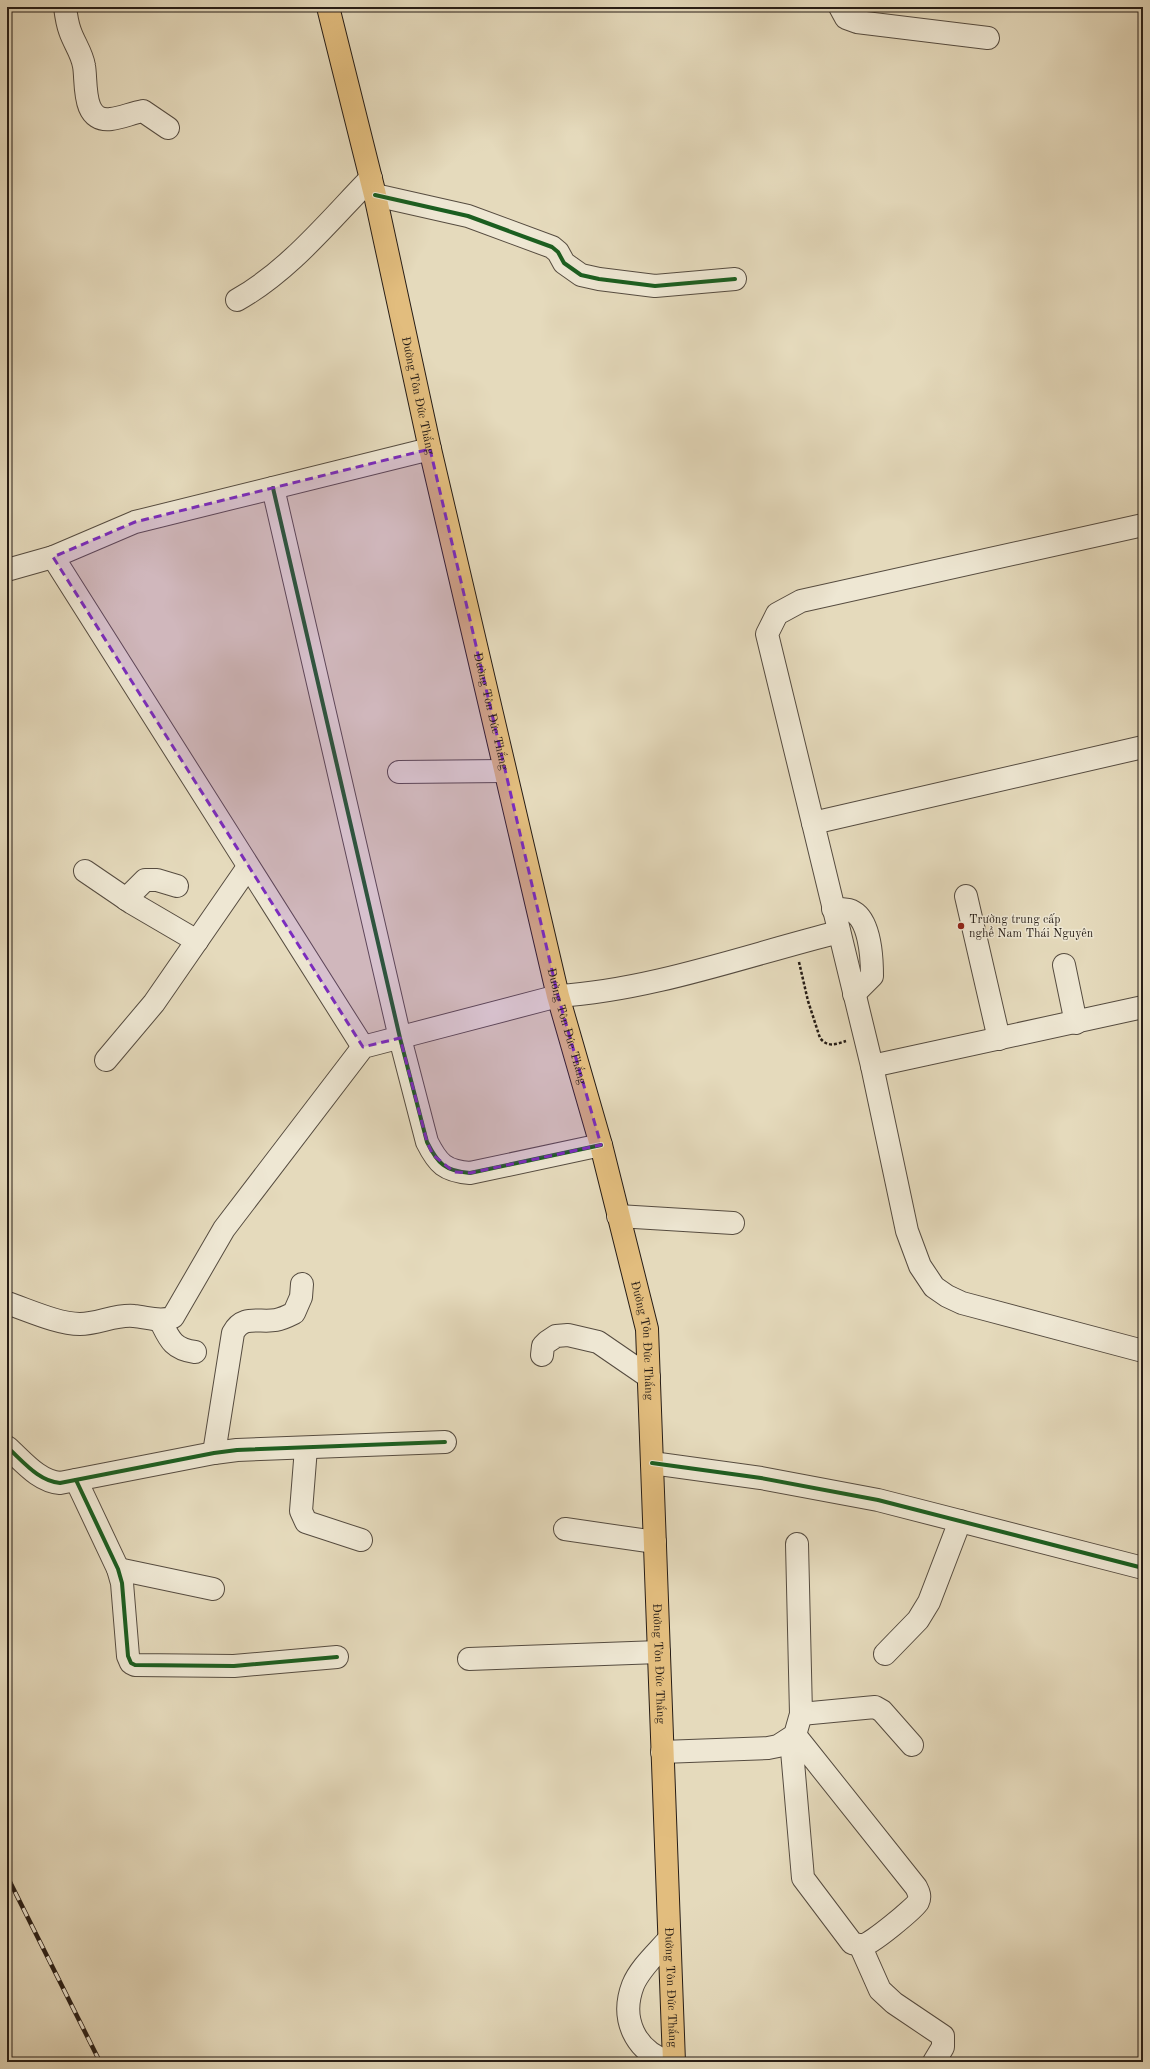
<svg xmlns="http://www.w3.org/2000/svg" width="1150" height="2069" viewBox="0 0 1150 2069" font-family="'Old Standard TT',serif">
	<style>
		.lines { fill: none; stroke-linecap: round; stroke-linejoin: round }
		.minor-casing { stroke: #564c40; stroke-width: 24 }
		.major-casing { stroke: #271d16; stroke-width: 24 }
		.path { stroke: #271d16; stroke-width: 2.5; stroke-dasharray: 3 2; stroke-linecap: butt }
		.minor { stroke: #eee7d3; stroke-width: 22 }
		.major { stroke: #e2bd7e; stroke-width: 22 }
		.rail-casing { stroke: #271d16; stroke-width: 4.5 }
		.rail { stroke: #eee7d3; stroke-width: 3; stroke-dasharray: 9; stroke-linecap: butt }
		.cycleway-casing { stroke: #eee7d3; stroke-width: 6 }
		.cycleway { stroke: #1b5e20; stroke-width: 4 }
		.marked { fill: #7b2cbf; fill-opacity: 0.2; stroke: #7b2cbf; stroke-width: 3; stroke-dasharray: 8 5; stroke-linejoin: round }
		.poi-dot { fill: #8f2418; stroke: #eee7d3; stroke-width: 1.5 }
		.labels { text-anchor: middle; stroke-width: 3; stroke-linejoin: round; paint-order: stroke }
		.street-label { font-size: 12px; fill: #271d16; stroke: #eee7d3 }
		.poi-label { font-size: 12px; fill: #271d16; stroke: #eee7d3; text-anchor: start }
	</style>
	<rect width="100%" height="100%" fill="#e5dabc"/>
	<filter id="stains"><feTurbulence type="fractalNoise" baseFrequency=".005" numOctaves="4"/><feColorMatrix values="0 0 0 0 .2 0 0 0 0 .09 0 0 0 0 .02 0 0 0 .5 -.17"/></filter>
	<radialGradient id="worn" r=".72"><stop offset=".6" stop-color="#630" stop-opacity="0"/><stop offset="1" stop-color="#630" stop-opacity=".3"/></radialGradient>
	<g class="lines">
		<g class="minor-casing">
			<g id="minor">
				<path d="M65,7C66,15 67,23 70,31C74,43 82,53 84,66C87,81 81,123 111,119C121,118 132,113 143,111L168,128"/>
				<path d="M840,7L846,18L857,22L988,38"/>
				<path d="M375,195L468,216L552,247L558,252L564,263L581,275L599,279L655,286L735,279"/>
				<path d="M237,300C289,271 329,221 371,178"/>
				<path d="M273,488L400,1038L427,1142C438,1164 445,1171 470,1173L601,1145"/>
				<path d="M53,557L363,1047"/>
				<path d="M7,570L53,557L135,522L430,449"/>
				<path d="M1143,747L813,823L872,1066L907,1231L920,1266L934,1287L947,1296L962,1303L1143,1351"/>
				<path d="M399,772L504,771"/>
				<path d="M813,823L767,634L777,614L801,601L1143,525"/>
				<path d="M85,871L132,903L197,941"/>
				<path d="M966,896L999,1039"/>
				<path d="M126,899L145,880H157L177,886"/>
				<path d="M833,909C838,909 844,909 849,910C870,916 872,958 872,976L854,994"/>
				<path d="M1064,965L1076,1023"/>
				<path d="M106,1060L154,1003L248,867"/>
				<path d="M872,1066L1143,1007"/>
				<path d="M618,1216L733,1223"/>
				<path d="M7,1303C28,1310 58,1324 80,1324C98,1324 116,1314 134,1316C147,1317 161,1323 173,1317L224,1229L363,1047L558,996C652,990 747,955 839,932"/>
				<path d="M160,1320C169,1338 172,1349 195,1352"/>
				<path d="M542,1355L543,1346L547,1342L556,1336L568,1335L598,1342L649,1377"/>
				<path d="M7,1447C23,1461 38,1481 60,1483L214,1453L237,1450L445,1442"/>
				<path d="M306,1448L301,1511L306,1522L361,1540"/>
				<path d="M214,1453L233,1333C243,1314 259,1323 276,1320C282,1319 288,1316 294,1313L301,1297L302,1284"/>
				<path d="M652,1463L761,1478L878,1500L1143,1568"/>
				<path d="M76,1480L118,1569L122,1583L128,1656L131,1663L135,1665L234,1666L337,1657"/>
				<path d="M565,1529L655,1542"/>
				<path d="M118,1569L213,1589"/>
				<path d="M885,1654L918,1620L929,1602L960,1521"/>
				<path d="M469,1659L659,1652"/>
				<path d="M801,1714L875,1707L882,1711L912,1745"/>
				<path d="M791,1739L803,1878L852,1943C856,1944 860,1946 864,1945C871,1944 915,1908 918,1902C921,1896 918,1891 916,1887L795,1735"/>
				<path d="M662,1752L768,1748L778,1746L795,1735L801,1714L797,1544"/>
				<path d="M860,1945L880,1990L894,2003L943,2036V2047L934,2062"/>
				<path d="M669,2062C635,2051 620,2019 633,1985C640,1968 657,1953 669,1939"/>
			</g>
		</g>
		<g class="major-casing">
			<g id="major">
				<path id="s1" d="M328,7L375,195L430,449L558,996L601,1145L647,1329L674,2062"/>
			</g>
		</g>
		<path class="path" d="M799,962L808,1001L820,1038C828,1048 836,1044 846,1041"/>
		<use href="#minor" class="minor"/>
		<use href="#major" class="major"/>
		<g class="rail-casing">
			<path id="rail" d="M7,1876L100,2062"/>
		</g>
		<use href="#rail" class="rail"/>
		<g class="cycleway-casing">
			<g id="cycleway">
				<path d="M375,195L468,216L552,247L558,252L564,263L581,275L599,279L655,286L735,279"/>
				<path d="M273,488L400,1038L427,1142C438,1164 445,1171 470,1173L601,1145"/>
				<path d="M7,1447C23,1461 38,1481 60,1483L214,1453L237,1450L445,1442"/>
				<path d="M652,1463L761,1478L878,1500L1143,1568"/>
				<path d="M76,1480L118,1569L122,1583L128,1656L131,1663L135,1665L234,1666L337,1657"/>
			</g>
		</g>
		<use href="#cycleway" class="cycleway"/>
	</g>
	<path class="marked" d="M430,449L558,996L601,1145L470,1173L454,1172L433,1155L427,1142L400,1038L363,1047L53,557L135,522Z"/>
	<circle class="poi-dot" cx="961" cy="926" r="4"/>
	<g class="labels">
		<g class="street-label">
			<text dy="4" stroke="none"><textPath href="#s1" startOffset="399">Đường Tôn Đức Thắng</textPath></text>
			<text dy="4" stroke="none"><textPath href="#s1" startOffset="723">Đường Tôn Đức Thắng</textPath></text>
			<text dy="4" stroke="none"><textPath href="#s1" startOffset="1047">Đường Tôn Đức Thắng</textPath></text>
			<text dy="4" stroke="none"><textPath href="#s1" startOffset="1371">Đường Tôn Đức Thắng</textPath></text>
			<text dy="4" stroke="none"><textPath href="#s1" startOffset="1695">Đường Tôn Đức Thắng</textPath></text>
			<text dy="4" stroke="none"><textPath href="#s1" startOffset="2019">Đường Tôn Đức Thắng</textPath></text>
		</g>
		<g class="poi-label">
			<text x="969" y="923">Trường trung cấp<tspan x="969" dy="14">nghề Nam Thái Nguyên</tspan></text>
		</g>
	</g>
	<rect width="1150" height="2069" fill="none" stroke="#e5dabc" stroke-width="24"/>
	<rect x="8" y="8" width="1134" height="2053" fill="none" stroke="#271d16" stroke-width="2"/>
	<rect x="12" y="12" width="1126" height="2045" fill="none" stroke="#271d16"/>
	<rect width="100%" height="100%" filter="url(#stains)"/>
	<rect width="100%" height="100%" fill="url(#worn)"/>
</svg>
